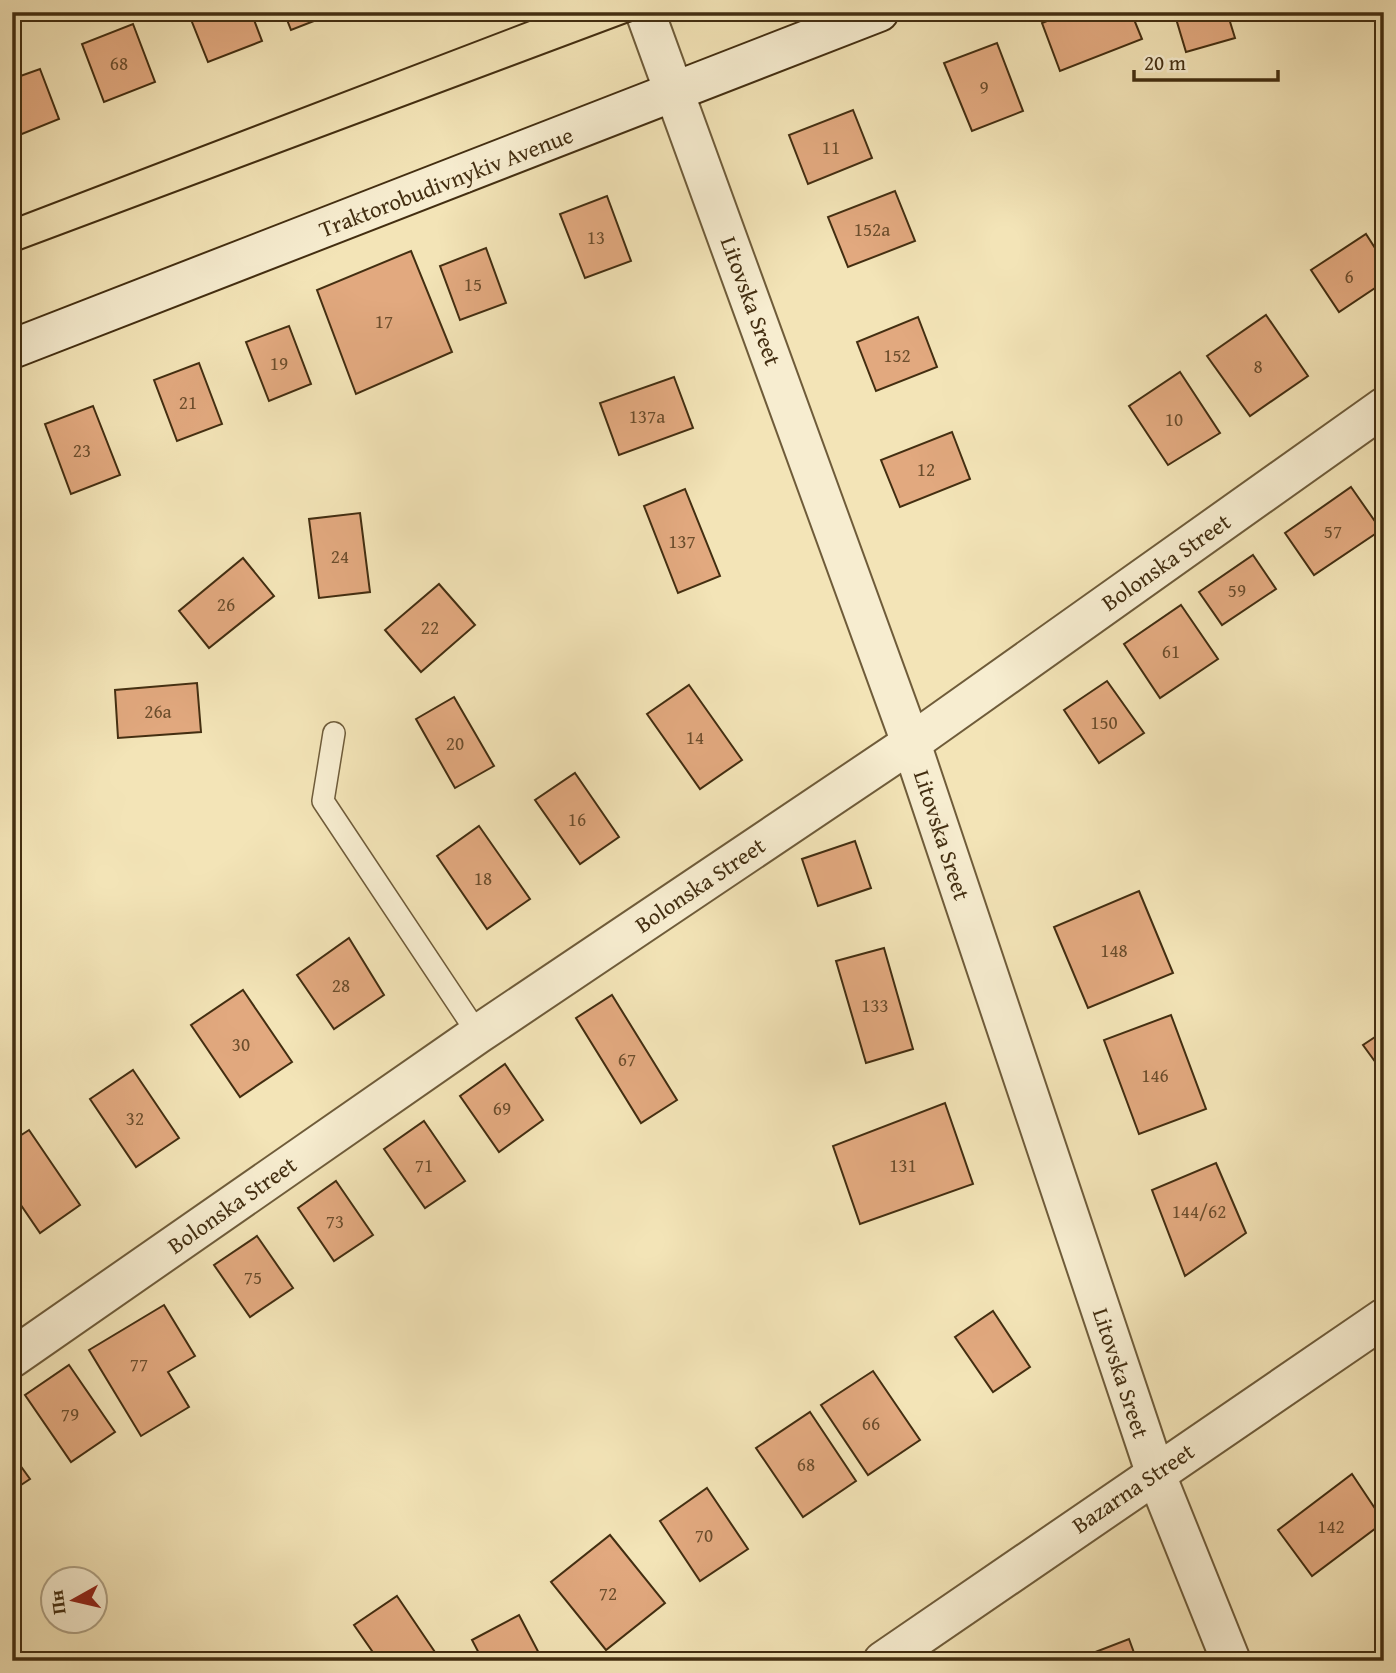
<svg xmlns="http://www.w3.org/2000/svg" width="1396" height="1673" viewBox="0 0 1396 1673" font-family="'Gentium Book Plus',serif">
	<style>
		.building { fill: #e2a97f; stroke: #432e11; stroke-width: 2 }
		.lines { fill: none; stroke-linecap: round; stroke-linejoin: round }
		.service-casing { stroke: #6f5c3a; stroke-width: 24 }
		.minor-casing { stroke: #6f5c3a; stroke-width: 42 }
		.secondary-casing { stroke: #432e11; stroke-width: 42 }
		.service { stroke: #f7edd0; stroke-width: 21 }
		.minor { stroke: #f7edd0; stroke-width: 38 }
		.secondary { stroke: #f7edd0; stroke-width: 38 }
		.tram { stroke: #432e11; stroke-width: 2 }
		.labels { text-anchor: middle; stroke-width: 7; stroke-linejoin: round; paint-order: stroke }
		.number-label { font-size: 19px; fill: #6b4d2c }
		.street-label { font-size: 23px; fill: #432e11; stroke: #f7edd0 }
	</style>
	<rect width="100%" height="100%" fill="#f3e4b7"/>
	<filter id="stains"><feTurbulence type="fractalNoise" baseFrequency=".00286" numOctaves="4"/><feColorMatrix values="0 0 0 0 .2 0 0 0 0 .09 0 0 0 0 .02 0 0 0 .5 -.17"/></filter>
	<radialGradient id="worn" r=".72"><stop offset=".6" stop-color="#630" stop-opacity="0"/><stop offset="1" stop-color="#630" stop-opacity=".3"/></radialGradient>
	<g class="building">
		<path d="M188,12H251L262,41L208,62Z"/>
		<path d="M284,12H337L291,30Z"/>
		<path d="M1069,12H1131L1142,39L1060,71L1042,23Z"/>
		<path d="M1174,12H1227L1235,38L1186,52Z"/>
		<path d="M133,24L155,82L104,102L82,44Z"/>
		<path d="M997,43L1023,111L972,131L944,63Z"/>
		<path d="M40,69L59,119L12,138V79Z"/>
		<path d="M853,110L872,158L808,184L789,135Z"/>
		<path d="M895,191L915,241L848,267L828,217Z"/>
		<path d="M607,196L631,261L585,278L560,214Z"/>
		<path d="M1366,234L1384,262V282L1339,312L1311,270Z"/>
		<path d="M486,248L506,303L460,320L440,266Z"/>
		<path d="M411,251L452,352L356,394L317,290Z"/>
		<path d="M1266,315L1308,376L1250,416L1207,356Z"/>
		<path d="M918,317L937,367L876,391L857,342Z"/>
		<path d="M289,326L311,384L269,401L246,342Z"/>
		<path d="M199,363L222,424L177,441L154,380Z"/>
		<path d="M1180,372L1220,433L1168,465L1129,406Z"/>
		<path d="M674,377L693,428L619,455L600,403Z"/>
		<path d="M93,406L120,475L71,494L45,424Z"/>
		<path d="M952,432L970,479L900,507L881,460Z"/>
		<path d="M1351,487L1381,530L1314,575L1285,533Z"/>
		<path d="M685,489L720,576L678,593L644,506Z"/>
		<path d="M360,513L370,592L319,598L309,519Z"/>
		<path d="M1253,555L1276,589L1222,625L1199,592Z"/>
		<path d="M243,558L274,596L209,648L179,611Z"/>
		<path d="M439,584L475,625L421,672L385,630Z"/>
		<path d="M1181,605L1218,659L1160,698L1124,644Z"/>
		<path d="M1107,681L1144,733L1099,763L1064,710Z"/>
		<path d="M197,683L201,732L118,738L115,690Z"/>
		<path d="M689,685L742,760L700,789L647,714Z"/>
		<path d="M454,697L494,766L455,788L416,719Z"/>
		<path d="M575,773L619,837L580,864L535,800Z"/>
		<path d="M479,826L530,899L487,929L437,856Z"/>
		<path d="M855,841L871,888L818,906L802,859Z"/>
		<path d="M1139,891L1173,973L1088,1008L1054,927Z"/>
		<path d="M349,938L384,995L334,1029L297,975Z"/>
		<path d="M884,948L913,1049L866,1063L836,961Z"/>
		<path d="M243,990L292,1062L240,1097L191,1025Z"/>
		<path d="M612,995L677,1100L641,1123L576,1018Z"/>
		<path d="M1171,1015L1206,1109L1139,1134L1104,1040Z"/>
		<path d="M1384,1031V1074L1363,1045Z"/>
		<path d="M505,1064L543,1120L499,1152L460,1096Z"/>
		<path d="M133,1070L179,1138L136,1167L90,1099Z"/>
		<path d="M945,1103L973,1184L860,1224L833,1146Z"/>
		<path d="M424,1121L465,1181L425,1208L384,1149Z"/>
		<path d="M29,1130L80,1205L40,1233L12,1192V1141Z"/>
		<path d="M1216,1163L1246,1233L1185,1276L1152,1190Z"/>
		<path d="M336,1181L373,1235L334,1261L298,1208Z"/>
		<path d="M257,1236L293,1288L250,1317L214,1265Z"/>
		<path d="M164,1305L195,1356L168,1372L189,1407L141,1436L89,1350Z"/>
		<path d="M993,1311L1030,1367L993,1392L955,1337Z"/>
		<path d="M69,1365L115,1432L71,1462L25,1395Z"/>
		<path d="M873,1371L920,1440L868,1475L821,1405Z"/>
		<path d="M810,1412L856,1481L803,1517L756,1448Z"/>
		<path d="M12,1454L30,1479L12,1491Z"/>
		<path d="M1352,1474L1384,1522L1312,1576L1278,1530Z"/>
		<path d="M707,1488L748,1549L700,1581L660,1521Z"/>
		<path d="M610,1535L665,1603L606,1650L551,1582Z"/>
		<path d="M397,1596L441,1661H379L354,1625Z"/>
		<path d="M519,1615L543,1661H483L472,1640Z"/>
		<path d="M1129,1639L1137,1661H1072Z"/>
	</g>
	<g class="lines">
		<g class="service-casing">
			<path id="service" d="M334,733L323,801L478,1034"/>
		</g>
		<g class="minor-casing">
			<g id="minor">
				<path d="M645,12L911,743L1155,1472L1231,1661"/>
				<path d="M12,1358L478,1034L911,743L1384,407"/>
				<path d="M883,1661L1384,1318"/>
			</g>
		</g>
		<g class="secondary-casing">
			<path id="secondary" d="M12,349L879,12"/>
		</g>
		<use href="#service" class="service"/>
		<use href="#minor" class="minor"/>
		<use href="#secondary" class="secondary"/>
		<g class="tram">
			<path d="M12,219L553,12"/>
			<path d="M12,253L656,12"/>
		</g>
	</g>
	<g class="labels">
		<g class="number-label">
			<text x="119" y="70">68</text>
			<text x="984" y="94">9</text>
			<text x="831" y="154">11</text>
			<text x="872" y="236">152а</text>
			<text x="596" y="244">13</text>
			<text x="1349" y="283">6</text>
			<text x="473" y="291">15</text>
			<text x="384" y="328">17</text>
			<text x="897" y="362">152</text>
			<text x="279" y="370">19</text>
			<text x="1258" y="373">8</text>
			<text x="188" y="409">21</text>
			<text x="647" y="423">137а</text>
			<text x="1174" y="426">10</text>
			<text x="82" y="457">23</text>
			<text x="926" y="476">12</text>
			<text x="1333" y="538">57</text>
			<text x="682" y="548">137</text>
			<text x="340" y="563">24</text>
			<text x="1237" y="597">59</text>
			<text x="226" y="611">26</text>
			<text x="430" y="634">22</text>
			<text x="1171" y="658">61</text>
			<text x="158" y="718">26а</text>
			<text x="1104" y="729">150</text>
			<text x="695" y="744">14</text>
			<text x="455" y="750">20</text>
			<text x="577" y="826">16</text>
			<text x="483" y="885">18</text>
			<text x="1114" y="957">148</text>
			<text x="341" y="992">28</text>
			<text x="875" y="1012">133</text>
			<text x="241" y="1051">30</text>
			<text x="627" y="1066">67</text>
			<text x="1155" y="1082">146</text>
			<text x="502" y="1115">69</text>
			<text x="135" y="1125">32</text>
			<text x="424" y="1172">71</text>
			<text x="903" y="1172">131</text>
			<text x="1199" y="1218">144/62</text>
			<text x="335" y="1228">73</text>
			<text x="253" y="1284">75</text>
			<text x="139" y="1371">77</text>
			<text x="70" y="1421">79</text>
			<text x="871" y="1430">66</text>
			<text x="806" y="1471">68</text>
			<text x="1331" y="1533">142</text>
			<text x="704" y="1542">70</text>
			<text x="608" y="1600">72</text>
		</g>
		<g class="street-label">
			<text transform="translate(446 182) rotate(-21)" y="8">Traktorobudivnykiv Avenue</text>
			<text transform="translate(751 301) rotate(70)" y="8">Litovska Sreet</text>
			<text transform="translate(1166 562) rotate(-35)" y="8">Bolonska Street</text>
			<text transform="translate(942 835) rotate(72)" y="8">Litovska Sreet</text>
			<text transform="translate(700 885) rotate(-34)" y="8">Bolonska Street</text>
			<text transform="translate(232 1205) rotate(-35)" y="8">Bolonska Street</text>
			<text transform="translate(1121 1373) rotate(72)" y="8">Litovska Sreet</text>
			<text transform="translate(1133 1488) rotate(-34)" y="8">Bazarna Street</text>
		</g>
	</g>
	<rect width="1396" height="1673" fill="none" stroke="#f3e4b7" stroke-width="42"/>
	<rect x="14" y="14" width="1368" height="1645" fill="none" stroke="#432e11" stroke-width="3.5"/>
	<rect x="21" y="21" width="1354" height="1631" fill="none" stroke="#432e11" stroke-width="2"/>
	<g transform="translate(74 1600) rotate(262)"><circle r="33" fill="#f7edd0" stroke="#afa184" stroke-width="2"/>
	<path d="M0-5L12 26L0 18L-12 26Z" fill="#8f2418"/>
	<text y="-10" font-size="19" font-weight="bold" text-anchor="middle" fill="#432e11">Пн</text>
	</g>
	<path d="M1134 70v10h144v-10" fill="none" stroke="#432e11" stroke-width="3.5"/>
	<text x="1144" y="70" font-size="21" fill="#432e11" stroke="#f7edd0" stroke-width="5" paint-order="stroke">20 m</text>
	<rect width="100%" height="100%" filter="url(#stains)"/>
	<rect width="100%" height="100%" fill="url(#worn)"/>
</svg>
